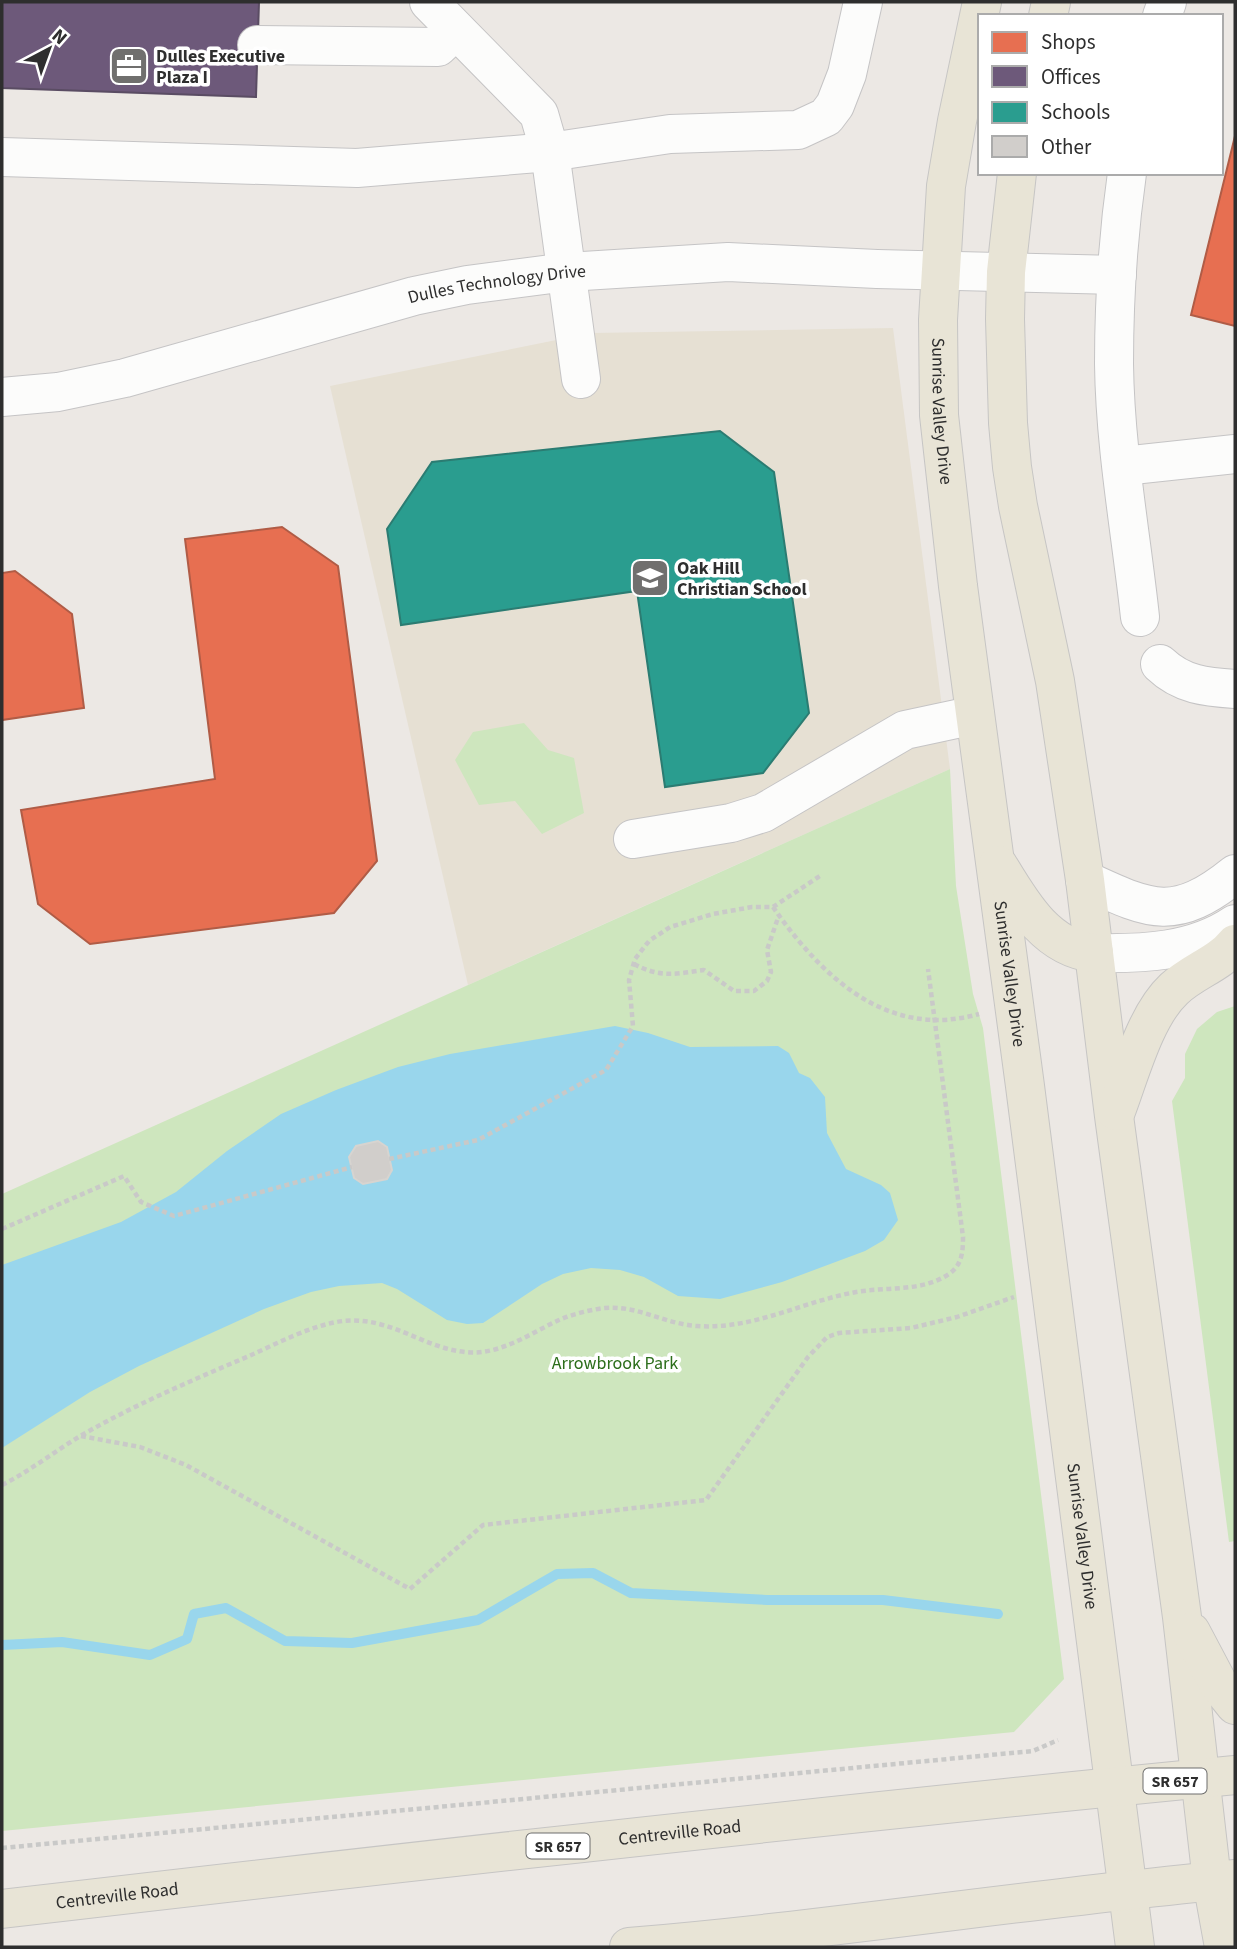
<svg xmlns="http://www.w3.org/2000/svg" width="1237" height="1949" viewBox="0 0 1237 1949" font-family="'Source Sans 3',sans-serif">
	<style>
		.education { fill: #e6e0d3 }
		.green { fill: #cee6be }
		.water { fill: #99d6ec }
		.shops { fill: #e76f51; stroke: #b05c46; stroke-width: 2 }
		.offices { fill: #6d597a; stroke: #5a4c63; stroke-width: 2 }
		.schools { fill: #2a9d8f; stroke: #2b7c72; stroke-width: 2 }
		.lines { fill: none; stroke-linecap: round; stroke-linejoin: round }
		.stream { stroke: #99d6ec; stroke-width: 10 }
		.building { fill: #d1cecb; stroke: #d7d4d0; stroke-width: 2 }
		.minor-casing { stroke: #c5c4c5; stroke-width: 40 }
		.major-casing { stroke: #c6c5c4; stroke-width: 40 }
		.path { stroke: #c9c9c8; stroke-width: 4.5; stroke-dasharray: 5 3.5; stroke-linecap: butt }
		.minor { stroke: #fcfcfb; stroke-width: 38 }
		.major { stroke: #e8e4d6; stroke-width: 38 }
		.labels { text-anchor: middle; stroke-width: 7; stroke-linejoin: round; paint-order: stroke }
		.shield { fill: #fff; stroke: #6d6d6d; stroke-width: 2 }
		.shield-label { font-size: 16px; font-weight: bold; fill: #2e2e2e }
		.poi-label { font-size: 18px; font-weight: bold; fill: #2e2e2e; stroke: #fff; text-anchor: start }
		.street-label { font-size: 18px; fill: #2e2e2e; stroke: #fff }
		.park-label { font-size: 18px; fill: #2c6e1b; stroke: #fff }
	</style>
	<rect width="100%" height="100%" fill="#ece8e4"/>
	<path class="education" d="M893,328L950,769L468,985L330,386L591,333Z"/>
	<g class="green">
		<path d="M524,723L548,750L574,758L584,813L542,834L515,801L479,805L455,760L473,732Z"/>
		<path d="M950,769L956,886L973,994L983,1028L1064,1679L1014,1732L2,1831V1194Z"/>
		<path d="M1235,1006V1541L1229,1542L1172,1101L1185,1078V1054L1197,1029L1217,1012Z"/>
	</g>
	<path class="water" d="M615,1026L648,1033L690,1047L778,1046L789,1053L799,1073L810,1078L825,1097L827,1133L846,1169L881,1185L890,1193L898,1220L884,1240L865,1251L782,1282L720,1299L678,1296L644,1277L620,1270L591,1268L563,1274L542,1284L483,1323L467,1324L447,1320L397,1289L382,1283L339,1286L311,1292L264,1309L139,1366L90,1392L2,1448V1265L121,1222L176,1192L227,1151L281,1114L336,1090L398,1067L450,1054Z"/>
	<g class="shops">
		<path d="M1235,136V326L1191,315Z"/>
		<path d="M282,527L338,566L377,861L334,913L90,944L38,904L21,810L215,779L185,539Z"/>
		<path d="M15,571L72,614L84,708L2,720V573Z"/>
	</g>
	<path class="offices" d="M2,2H259L256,97L2,88Z"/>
	<path class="schools" d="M720,431L774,472L809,713L763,773L665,787L637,591L401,625L387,529L432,462Z"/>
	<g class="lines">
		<path class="stream" d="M2,1645L62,1642L150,1655L187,1639L194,1614L226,1608L285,1641L352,1643L478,1620L557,1574L593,1573L631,1593L767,1600H883L998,1614"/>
	</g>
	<path class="building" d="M378,1141L387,1147L392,1170L387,1179L363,1184L354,1178L349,1157L356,1146Z"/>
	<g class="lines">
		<g class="minor-casing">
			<g id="minor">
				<path d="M429,2L539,114L550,152L581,379"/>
				<path d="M1162,16L1167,2"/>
				<path d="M257,45L438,47L456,30"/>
				<path d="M2,157L357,168L550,152L670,134L798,130L826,117L835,105L847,74L863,2"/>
				<path d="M1127,173C1118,236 1114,300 1114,364C1115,448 1131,534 1140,617"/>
				<path id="s1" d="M2,397L58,392L125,378L414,296L467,285L567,272L728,262L877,269L1117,275"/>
				<path d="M1123,466L1235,454"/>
				<path d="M1160,664C1182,685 1206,687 1235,689"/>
				<path d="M633,839L731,823L763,813L905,730L975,715"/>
				<path d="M1085,880C1150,910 1174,923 1235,874"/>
				<path d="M1094,953C1143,954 1194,952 1235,924"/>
			</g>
		</g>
		<g class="major-casing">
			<g id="major">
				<path id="s2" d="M982,2L957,121L946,186L938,320L939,415L958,586L1025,1086L1135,1947"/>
				<path d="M1048,16L1051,2"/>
				<path d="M1017,173L1006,272L1005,319L1008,423L1012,467L1018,506L1055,681L1085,880L1114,1116L1182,1617L1212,1881L1224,1947"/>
				<path d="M998,865C1021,903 1046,948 1094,953"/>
				<path d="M1116,1111C1130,1074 1145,1016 1174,989C1193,971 1219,964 1235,944"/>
				<path d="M1191,1632L1219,1685L1235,1705"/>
				<path id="s3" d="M2,1909C412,1861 824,1815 1235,1775"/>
				<path d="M629,1947C832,1930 1033,1898 1235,1879"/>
			</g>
		</g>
		<g class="path">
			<path d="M773,907C822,977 887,1040 979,1014"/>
			<path d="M634,964C660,978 676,974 704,970L734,991H754L767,981L771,972L767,950L779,915"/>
			<path d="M389,1159L478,1140L606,1070L633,1026L629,980L635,959L649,941L670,927L713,914L752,907H773L820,876"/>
			<path d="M2,1229L124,1176L141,1202L174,1216L352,1167"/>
			<path d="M81,1436L140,1447L186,1465L410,1589L483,1525L706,1500L808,1357L827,1337L839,1333L911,1328L957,1317L1014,1297"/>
			<path d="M2,1485C30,1471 55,1451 82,1435C136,1404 193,1380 249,1356C278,1343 312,1325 343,1321C390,1316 423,1348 465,1352C499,1356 529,1334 559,1320C573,1314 589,1310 605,1308C637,1305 665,1324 697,1326C751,1330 800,1303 851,1293C883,1286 921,1293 949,1274C962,1265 963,1252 963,1237L928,969"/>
			<path d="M2,1848L1033,1751L1058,1740"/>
		</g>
		<use href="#minor" class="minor"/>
		<use href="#major" class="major"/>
	</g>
	<defs>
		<g id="office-square" transform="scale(2.0125)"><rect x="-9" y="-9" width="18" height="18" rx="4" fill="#706f6e" stroke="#fff"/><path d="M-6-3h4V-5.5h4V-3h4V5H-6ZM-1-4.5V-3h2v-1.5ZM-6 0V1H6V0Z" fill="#fff"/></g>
		<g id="school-square" transform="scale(2.0125)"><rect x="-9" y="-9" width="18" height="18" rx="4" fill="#706f6e" stroke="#fff"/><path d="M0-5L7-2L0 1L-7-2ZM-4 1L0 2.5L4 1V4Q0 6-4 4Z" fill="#fff"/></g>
	</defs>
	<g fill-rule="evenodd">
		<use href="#office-square" x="129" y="66"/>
		<use href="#school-square" x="650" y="578"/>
	</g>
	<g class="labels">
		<g class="shield">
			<rect x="1143.5" y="1768.5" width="63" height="25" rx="5"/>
			<rect x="526.5" y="1833.5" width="63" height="25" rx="5"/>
		</g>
		<g class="shield-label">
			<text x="1175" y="1787">SR 657</text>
			<text x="558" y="1852">SR 657</text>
		</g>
		<g class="poi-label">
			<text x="156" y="62">Dulles Executive<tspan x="156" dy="21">Plaza I</tspan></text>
			<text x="677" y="574">Oak Hill<tspan x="677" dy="21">Christian School</tspan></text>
		</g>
		<g class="street-label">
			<text dy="6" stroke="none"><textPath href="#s1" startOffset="509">Dulles Technology Drive</textPath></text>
			<text dy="6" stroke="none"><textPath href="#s2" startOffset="413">Sunrise Valley Drive</textPath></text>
			<text dy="6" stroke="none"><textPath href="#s2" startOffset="980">Sunrise Valley Drive</textPath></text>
			<text dy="6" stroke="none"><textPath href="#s2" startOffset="1547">Sunrise Valley Drive</textPath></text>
			<text dy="6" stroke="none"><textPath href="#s3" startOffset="682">Centreville Road</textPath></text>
			<text dy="6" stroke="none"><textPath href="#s3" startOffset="116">Centreville Road</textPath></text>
		</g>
		<g class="park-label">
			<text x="615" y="1369">Arrowbrook Park</text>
		</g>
	</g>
	<rect width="1237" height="1949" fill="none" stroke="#2e2e2e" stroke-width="7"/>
	<rect x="978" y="14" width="245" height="161" fill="#ffffff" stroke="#ababab" stroke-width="2"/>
	<rect x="992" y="32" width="35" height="21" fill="#e76f51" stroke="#ababab" stroke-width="2"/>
	<text x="1041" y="49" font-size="21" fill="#2e2e2e">Shops</text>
	<rect x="992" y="66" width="35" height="21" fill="#6d597a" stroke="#ababab" stroke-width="2"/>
	<text x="1041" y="84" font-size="21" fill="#2e2e2e">Offices</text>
	<rect x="992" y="102" width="35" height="21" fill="#2a9d8f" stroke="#ababab" stroke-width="2"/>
	<text x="1041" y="119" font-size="21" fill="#2e2e2e">Schools</text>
	<rect x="992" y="136" width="35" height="21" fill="#d1cecb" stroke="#ababab" stroke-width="2"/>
	<text x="1041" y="154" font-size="21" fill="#2e2e2e">Other</text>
	<g transform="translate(49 49) rotate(41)" stroke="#ffffff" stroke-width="5" paint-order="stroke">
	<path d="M0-5L12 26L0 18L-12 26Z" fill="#2e2e2e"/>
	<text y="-10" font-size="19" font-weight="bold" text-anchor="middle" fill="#2e2e2e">N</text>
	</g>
</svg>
